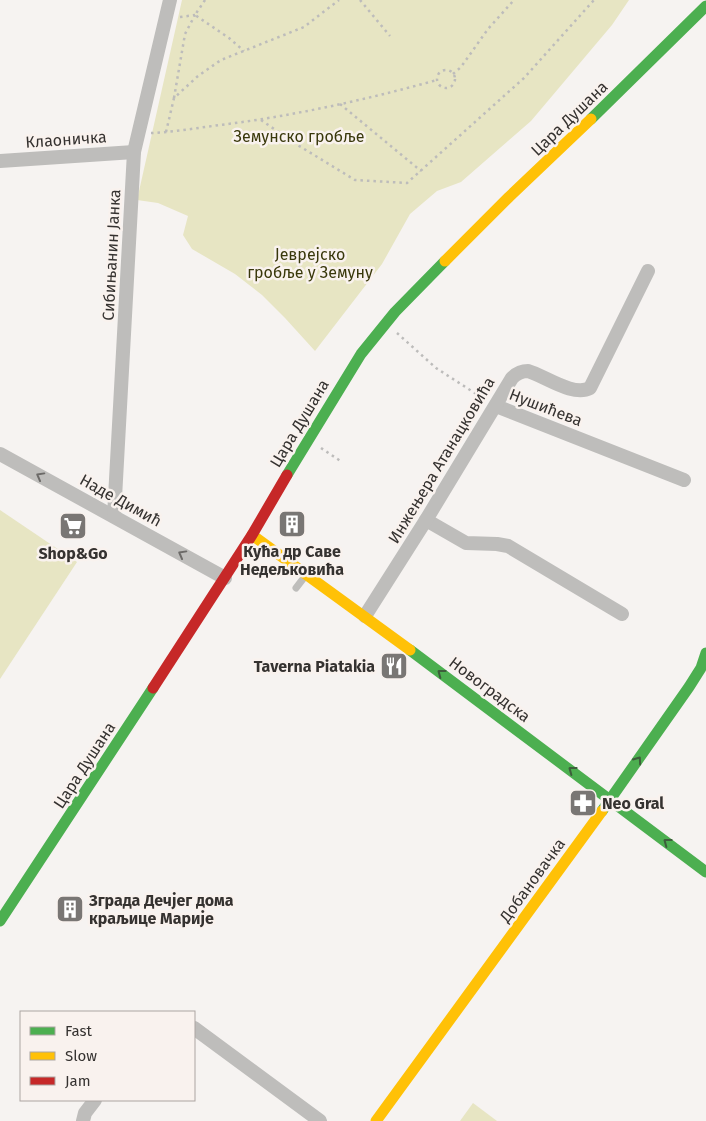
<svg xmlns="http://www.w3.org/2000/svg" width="706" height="1121" viewBox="0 0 706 1121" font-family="'Fira Sans',sans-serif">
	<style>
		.green { fill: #e7e5c3 }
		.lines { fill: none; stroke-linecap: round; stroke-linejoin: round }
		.path { stroke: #bdbcbb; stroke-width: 2.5; stroke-dasharray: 2.5 4; stroke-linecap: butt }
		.lane { stroke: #bebdbb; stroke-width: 7 }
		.street { stroke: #bebdbb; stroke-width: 14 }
		.fast { stroke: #4caf50; stroke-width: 11 }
		.slow { stroke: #ffc107; stroke-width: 11 }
		.jam { stroke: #c62828; stroke-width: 11 }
		.oneway { stroke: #6c6a68 }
		.oneway2 { stroke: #3d5e3b }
		.labels { text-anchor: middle; stroke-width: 5; stroke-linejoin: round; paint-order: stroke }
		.street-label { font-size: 16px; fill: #353230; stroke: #f9f2ee }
		.park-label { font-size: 16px; fill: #39380b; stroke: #f9f2ee }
		.poi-label { font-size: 16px; font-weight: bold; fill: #353230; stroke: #f9f2ee }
	</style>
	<rect width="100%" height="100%" fill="#f6f3f1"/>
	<g class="green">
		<path d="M182,0H629L612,25L531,121L461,182L437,191L410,214L382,264L315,351L285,318L262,295L235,274L192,249L183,235L188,216L158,203L137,200Z"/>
		<path d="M0,510L77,562L0,679Z"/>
		<path d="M473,1103L497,1121H460Z"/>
	</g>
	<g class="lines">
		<g class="path">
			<path d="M205,0L195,15L229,38L244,51"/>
			<path d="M360,0L390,36"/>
			<path d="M180,17L195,15"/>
			<circle cx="446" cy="79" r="9"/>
			<path d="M453,74L461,67L488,29L514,0"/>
			<path d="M174,98L185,34L195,15"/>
			<path d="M340,104L421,171"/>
			<path d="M261,120L296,144L355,180L407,183L524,78L594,0"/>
			<path d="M166,132L174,98L198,76L221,60L304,27L339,0"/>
			<path d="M151,133C174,132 197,128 220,125C293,116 365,100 437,80"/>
			<path d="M397,333L436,368L484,399"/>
			<path d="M321,448L342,462"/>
		</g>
		<path class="lane" d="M296,588L306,575"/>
		<g class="street">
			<path d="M0,161L134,152"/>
			<path d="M496,406L684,480"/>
			<path d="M0,454L225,578"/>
			<path d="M114,516L134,152L170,0"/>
			<path d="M426,520L466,543L497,544L508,546L622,614"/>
			<path d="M365,616L426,520L512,378C517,373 521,371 528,371C545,376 573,397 590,388L648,271"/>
			<path d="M194,1028L320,1121"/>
			<path d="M83,1121L85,1113L95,1100"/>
		</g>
		<g class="fast">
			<path d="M591,119L706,6"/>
			<path d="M287,475L361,354L395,312L445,261"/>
			<path d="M410,650L706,872"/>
			<path d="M602,811L689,687L701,668L706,653"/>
			<path d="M0,921L153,688"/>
		</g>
		<g class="slow">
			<path d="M445,261L509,197L591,119"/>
			<path d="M252,535L410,650"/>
			<path d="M376,1121L602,811"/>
		</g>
		<path class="jam" d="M153,688L252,535L287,475"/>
	</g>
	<defs><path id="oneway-chevron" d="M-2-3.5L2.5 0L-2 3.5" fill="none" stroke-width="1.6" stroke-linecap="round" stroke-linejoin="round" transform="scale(1.25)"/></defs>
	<g class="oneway">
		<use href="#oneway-chevron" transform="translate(40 476) rotate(-151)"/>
		<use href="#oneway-chevron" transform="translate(182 554) rotate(-151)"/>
	</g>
	<g class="oneway2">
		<use href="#oneway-chevron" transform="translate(441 673) rotate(-143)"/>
		<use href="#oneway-chevron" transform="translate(638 760) rotate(-55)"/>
		<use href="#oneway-chevron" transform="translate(572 770) rotate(-143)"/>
		<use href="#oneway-chevron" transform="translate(667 842) rotate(-143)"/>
	</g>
	<defs>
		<g id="building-square" transform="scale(1.4375)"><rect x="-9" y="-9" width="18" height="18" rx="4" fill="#797674" stroke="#f9f2ee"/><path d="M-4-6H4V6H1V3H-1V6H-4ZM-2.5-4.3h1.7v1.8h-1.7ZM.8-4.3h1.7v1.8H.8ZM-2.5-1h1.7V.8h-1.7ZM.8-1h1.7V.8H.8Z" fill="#fff"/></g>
		<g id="supermarket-square" transform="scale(1.4375)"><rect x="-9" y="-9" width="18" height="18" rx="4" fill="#797674" stroke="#f9f2ee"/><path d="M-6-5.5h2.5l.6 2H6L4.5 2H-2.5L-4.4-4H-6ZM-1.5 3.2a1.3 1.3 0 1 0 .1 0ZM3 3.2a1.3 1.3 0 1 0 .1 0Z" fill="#fff"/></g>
		<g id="restaurant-square" transform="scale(1.4375)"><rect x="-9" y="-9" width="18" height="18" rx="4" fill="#797674" stroke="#f9f2ee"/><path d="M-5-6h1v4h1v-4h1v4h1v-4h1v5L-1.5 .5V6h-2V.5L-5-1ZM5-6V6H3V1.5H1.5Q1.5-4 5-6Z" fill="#fff"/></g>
		<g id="pharmacy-square" transform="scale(1.4375)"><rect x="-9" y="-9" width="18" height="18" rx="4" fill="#797674" stroke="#f9f2ee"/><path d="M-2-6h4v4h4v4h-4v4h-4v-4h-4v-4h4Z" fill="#fff"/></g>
	</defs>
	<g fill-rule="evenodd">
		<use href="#building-square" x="292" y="524"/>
		<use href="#supermarket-square" x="73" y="526"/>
		<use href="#restaurant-square" x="394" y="666"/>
		<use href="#pharmacy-square" x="583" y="803"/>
		<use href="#building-square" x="70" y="909"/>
	</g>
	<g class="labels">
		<g class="street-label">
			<text transform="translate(569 118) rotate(-44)" y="6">Цара Душана</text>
			<text transform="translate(66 139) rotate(-4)" y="6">Клаоничка</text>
			<text transform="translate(111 255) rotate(-87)" y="6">Сибињанин Јанка</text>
			<text transform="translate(546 407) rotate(21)" y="6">Нушићева</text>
			<text transform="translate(299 423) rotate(-59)" y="6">Цара Душана</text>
			<text transform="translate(441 460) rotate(-59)" y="6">Инжењера Атанацковића</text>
			<text transform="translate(121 500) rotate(29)" y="6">Наде Димић</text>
			<text transform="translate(490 689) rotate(37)" y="6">Новоградска</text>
			<text transform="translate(84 765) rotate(-57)" y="6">Цара Душана</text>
			<text transform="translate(532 880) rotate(-54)" y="6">Добановачка</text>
		</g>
		<g class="park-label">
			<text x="299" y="142">Земунско гробље</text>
			<text x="310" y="260">Јеврејско<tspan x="310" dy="18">гробље у Земуну</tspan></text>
		</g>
		<g class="poi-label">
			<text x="292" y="557">Кућа др Саве<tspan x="292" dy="18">Недељковића</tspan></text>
			<text x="73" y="559">Shop&amp;Go</text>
			<text x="375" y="672" text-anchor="end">Taverna Piatakia</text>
			<text x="602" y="809" text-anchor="start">Neo Gral</text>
			<text x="89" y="906" text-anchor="start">Зграда Дечјег дома<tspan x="89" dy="18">краљице Марије</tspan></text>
		</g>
	</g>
	<rect x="20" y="1011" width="175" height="90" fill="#f9f2ee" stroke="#aba5a2"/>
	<rect x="30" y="1027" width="25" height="8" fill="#4caf50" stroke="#aba5a2"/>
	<text x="65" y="1036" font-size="15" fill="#353230">Fast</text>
	<rect x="30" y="1052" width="25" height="8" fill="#ffc107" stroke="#aba5a2"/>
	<text x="65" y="1061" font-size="15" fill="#353230">Slow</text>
	<rect x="30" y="1077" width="25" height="8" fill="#c62828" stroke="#aba5a2"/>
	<text x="65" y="1086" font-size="15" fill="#353230">Jam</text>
</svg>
